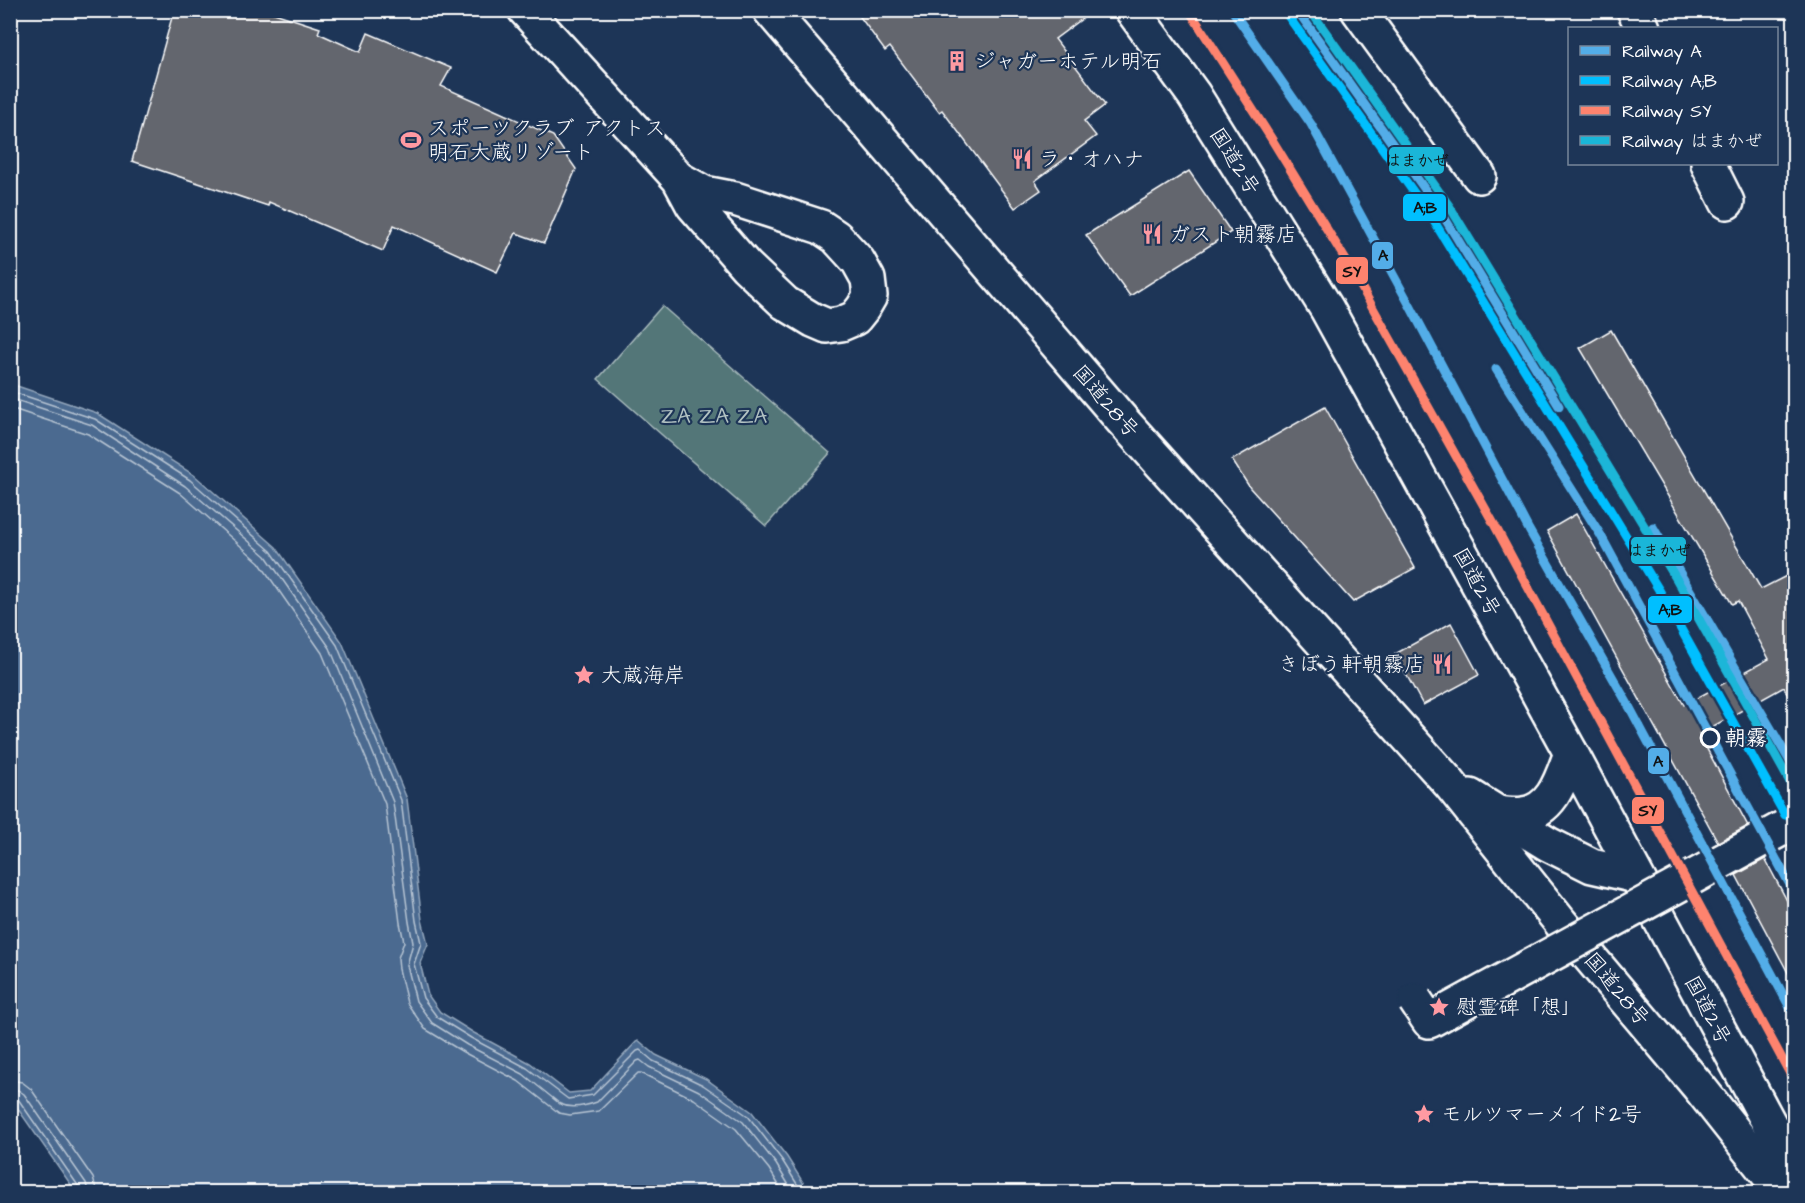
<svg xmlns="http://www.w3.org/2000/svg" width="1805" height="1203" viewBox="0 0 1805 1203" font-family="'Architects Daughter','Klee One',sans-serif">
	<style>
		.green { fill: #527678; stroke: #a8babc; stroke-width: 1.5 }
		.water { fill: #4b6b90; stroke: #93a6bc; stroke-width: 1.5 }
		.lines { fill: none; stroke-linecap: round; stroke-linejoin: round }
		.shore { stroke: #b7c4d3; stroke-width: 1.5 }
		.building { fill: #64666e; stroke: #fff; stroke-width: 1.5 }
		.street-casing { stroke: #fff; stroke-width: 38 }
		.highway-casing { stroke: #fff; stroke-width: 38 }
		.street { stroke: #1d3557; stroke-width: 33 }
		.highway { stroke: #1d3557; stroke-width: 33 }
		.street-bridge-casing { stroke: #fff; stroke-width: 38; stroke-linecap: butt }
		.street-bridge { stroke: #1d3557; stroke-width: 33 }
		.rail-1-casing { stroke: #1d3557; stroke-width: 14 }
		.rail-2-casing { stroke: #1d3557; stroke-width: 14 }
		.rail-3-casing { stroke: #1d3557; stroke-width: 14 }
		.rail-4-casing { stroke: #1d3557; stroke-width: 14 }
		.rail-1 { stroke: #53ade8; stroke-width: 9 }
		.rail-2 { stroke: #00bfff; stroke-width: 9 }
		.rail-3 { stroke: #fe836e; stroke-width: 9 }
		.rail-4 { stroke: #1ab6d8; stroke-width: 9 }
		.stop-dot { fill: #1d3557; stroke: #fff; stroke-width: 3 }
		.labels { text-anchor: middle; stroke-width: 4.5; stroke-linejoin: round; paint-order: stroke }
		.poi-label { font-size: 21px; fill: #fff; stroke: #1d3557; text-anchor: start }
		.street-label { font-size: 21px; fill: #fff; stroke: #1d3557 }
		.park-label { font-size: 21px; fill: #b1c1c2; stroke: #1d3557 }
		.stop-label { font-size: 21px; font-weight: bold; fill: #fff; stroke: #1d3557; text-anchor: start }
		.line-badge { stroke: #1d3557; stroke-width: 2 }
		.pale-badge-label { font-size: 16px; text-anchor: middle; font-weight: bold; fill: #111 }
	</style>
	<rect width="100%" height="100%" fill="#1d3557"/>
	<filter id="ink" filterUnits="userSpaceOnUse"><feTurbulence type="fractalNoise" baseFrequency=".0167" numOctaves="2"/><feDisplacementMap in="SourceGraphic" scale="12" xChannelSelector="R" yChannelSelector="G"/><feConvolveMatrix kernelMatrix="1 2 1 2 8 2 1 2 1" color-interpolation-filters="sRGB"/></filter>
	<g filter="url(#ink)">
		<path class="green" d="M662,306L830,453L766,526L598,379Z"/>
		<path class="water" d="M11,384L97,413L194,475L276,547L342,642L407,799L422,920L428,944L420,963L428,995L440,1012L474,1033L530,1063L569,1093L590,1091L638,1040L656,1055L706,1079L752,1112L787,1157L809,1192H76L11,1099Z"/>
		<g class="lines">
			<g class="shore">
				<path d="M10,391L95,419L190,480L271,551L337,645L401,800L416,921L421,943L414,964L423,998L437,1017L471,1038L527,1068L568,1099L593,1095L637,1051L640,1050L653,1061L703,1085L748,1116L782,1160L802,1192"/>
				<path d="M10,398L92,425L185,486L266,556L330,648L393,802L409,922L413,943L407,965L416,1001L432,1023L467,1045L523,1074L560,1104C571,1109 586,1106 597,1102L637,1061L640,1060L649,1067L699,1091L743,1122L776,1164L793,1192"/>
				<path d="M10,408L88,434L180,493L259,562L322,653L385,804L400,923L404,942L398,958L399,969L407,1003L425,1029L463,1052L518,1081L559,1113L570,1115L599,1111L638,1073H641L694,1099L736,1129L769,1169L783,1192"/>
				<path d="M10,1080L22,1082L31,1089L93,1178L97,1192"/>
				<path d="M10,1089L18,1090L24,1094L86,1183L88,1192"/>
				<path d="M10,1096L18,1099L79,1187L80,1192"/>
			</g>
		</g>
		<g class="building">
			<path d="M174,10H265L320,28L318,33L360,52L368,33L451,68L441,86L553,136L576,169L544,243L516,233L497,272L394,225L383,251L269,202L268,206L132,161Z"/>
			<path d="M855,10H1094L1055,39L1105,105L1084,121L1096,136L1035,181L1041,190L1015,208L942,110L939,112L890,47L885,51Z"/>
			<path d="M1189,171L1231,232L1130,296L1086,235Z"/>
			<path d="M1611,330L1761,589L1794,572V708L1784,687L1699,734L1748,826L1718,842L1547,531L1576,514L1684,705L1769,659L1738,601L1732,604L1580,348Z"/>
			<path d="M1325,407L1415,568L1353,602L1250,488L1232,460Z"/>
			<path d="M1451,623L1479,675L1423,705L1395,654Z"/>
			<path d="M1765,859L1794,914V984L1736,875Z"/>
		</g>
		<g class="lines">
			<g class="street-casing">
				<g id="street">
					<path d="M525,10L679,179L693,205L746,266L785,303L813,320L827,326L841,324L855,318L863,308L870,296L868,279L858,261L836,237L821,227L735,199L704,193L679,179"/>
					<path d="M1358,10L1479,176"/>
					<path d="M1634,10L1643,28"/>
					<path d="M1708,164L1727,202"/>
				</g>
			</g>
			<g class="highway-casing">
				<g id="highway">
					<path d="M770,10L1122,420L1450,784L1561,923L1699,1087L1775,1183L1786,1192"/>
					<path d="M1132,10L1194,95L1327,309L1571,753L1794,1170"/>
					<path d="M1470,796L1548,844L1592,866L1636,876"/>
					<path d="M1498,813C1506,814 1515,815 1523,814C1553,811 1562,777 1571,753"/>
				</g>
			</g>
			<use href="#street" class="street"/>
			<use href="#highway" class="highway"/>
			<g class="street-bridge-casing">
				<path id="street-bridge" d="M1415,1000L1429,1021L1794,822"/>
			</g>
			<use href="#street-bridge" class="street-bridge"/>
			<g class="rail-1-casing">
				<g id="rail-1">
					<path d="M1232,10L1311,124L1407,300L1529,530L1630,708L1794,1015"/>
					<path d="M1297,10L1441,212L1559,406"/>
					<path d="M1496,369L1600,534L1794,892"/>
					<path d="M1653,527L1794,768"/>
				</g>
			</g>
			<g class="rail-2-casing">
				<path id="rail-2" d="M1288,16L1432,218L1659,590L1785,815"/>
			</g>
			<g class="rail-3-casing">
				<path id="rail-3" d="M1189,10L1271,138L1350,267L1494,524L1794,1081"/>
			</g>
			<g class="rail-4-casing">
				<path id="rail-4" d="M1310,10L1450,207L1677,580L1794,789"/>
			</g>
			<use href="#rail-1" class="rail-1"/>
			<use href="#rail-2" class="rail-2"/>
			<use href="#rail-3" class="rail-3"/>
			<use href="#rail-4" class="rail-4"/>
		</g>
	</g>
	<defs>
		<g id="building-bare" transform="scale(1.62)"><path d="M-4-6H4V6H1V3H-1V6H-4ZM-2.5-4.3h1.7v1.8h-1.7ZM.8-4.3h1.7v1.8H.8ZM-2.5-1h1.7V.8h-1.7ZM.8-1h1.7V.8H.8Z" fill="#ff9aa2" stroke="#1d3557" stroke-width="2.5" paint-order="stroke"/></g>
		<g id="stadium-bare" transform="scale(1.62)"><path d="M0-5a6.5 5 0 1 0 0 10a6.5 5 0 1 0 0-10ZM-3.5-1.8h7v3.6h-7Z" fill="#ff9aa2" stroke="#1d3557" stroke-width="2.5" paint-order="stroke"/></g>
		<g id="restaurant-bare" transform="scale(1.62)"><path d="M-5-6h1v4h1v-4h1v4h1v-4h1v5L-1.5 .5V6h-2V.5L-5-1ZM5-6V6H3V1.5H1.5Q1.5-4 5-6Z" fill="#ff9aa2" stroke="#1d3557" stroke-width="2.5" paint-order="stroke"/></g>
		<g id="sight-bare" transform="scale(1.62)"><path d="M0-6L1.8-2.2L6-1.7L2.9 1.2L3.7 5.4L0 3.3L-3.7 5.4L-2.9 1.2L-6-1.7L-1.8-2.2Z" fill="#ff9aa2" stroke="#1d3557" stroke-width="2.5" paint-order="stroke"/></g>
	</defs>
	<g fill-rule="evenodd">
		<use href="#building-bare" x="957" y="61"/>
		<use href="#stadium-bare" x="411" y="140"/>
		<use href="#restaurant-bare" x="1022" y="159"/>
		<use href="#restaurant-bare" x="1152" y="234"/>
		<use href="#restaurant-bare" x="1442" y="664"/>
		<use href="#sight-bare" x="584" y="675"/>
		<use href="#sight-bare" x="1439" y="1007"/>
		<use href="#sight-bare" x="1424" y="1114"/>
	</g>
	<circle class="stop-dot" cx="1710" cy="738" r="9"/>
	<g class="labels">
		<g class="poi-label">
			<text x="974" y="68">ジャガーホテル明石</text>
			<text x="428" y="135">スポーツクラブ アクトス<tspan x="428" dy="24">明石大蔵リゾート</tspan></text>
			<text x="1039" y="166">ラ・オハナ</text>
			<text x="1169" y="241">ガスト朝霧店</text>
			<text x="1425" y="671" text-anchor="end">きぼう軒朝霧店</text>
			<text x="601" y="682">大蔵海岸</text>
			<text x="1456" y="1014">慰霊碑「想」</text>
			<text x="1441" y="1121">モルツマーメイド2号</text>
		</g>
		<g class="street-label">
			<text transform="translate(1235 161) rotate(58)" y="7">国道2号</text>
			<text transform="translate(1106 401) rotate(49)" y="7">国道28号</text>
			<text transform="translate(1477 582) rotate(61)" y="7">国道2号</text>
			<text transform="translate(1617 989) rotate(50)" y="7">国道28号</text>
			<text transform="translate(1708 1010) rotate(62)" y="7">国道2号</text>
		</g>
		<g class="park-label">
			<text x="714" y="423">ZA ZA ZA</text>
		</g>
		<g class="stop-label">
			<text x="1725" y="745">朝霧</text>
		</g>
	</g>
	<g class="line-badge">
		<rect x="1388" y="146" width="57" height="29" rx="6" fill="#1ab6d8"/>
		<rect x="1402" y="193" width="45" height="29" rx="6" fill="#00bfff"/>
		<rect x="1371" y="241" width="23" height="29" rx="6" fill="#53ade8"/>
		<rect x="1335" y="256" width="34" height="29" rx="6" fill="#fe836e"/>
		<rect x="1630" y="536" width="57" height="29" rx="6" fill="#1ab6d8"/>
		<rect x="1647" y="595" width="46" height="29" rx="6" fill="#00bfff"/>
		<rect x="1647" y="747" width="23" height="28" rx="6" fill="#53ade8"/>
		<rect x="1631" y="796" width="34" height="29" rx="6" fill="#fe836e"/>
	</g>
	<g class="pale-badge-label">
		<text x="1417" y="166">はまかぜ</text>
		<text x="1425" y="213">A;B</text>
		<text x="1383" y="261">A</text>
		<text x="1352" y="277">SY</text>
		<text x="1659" y="556">はまかぜ</text>
		<text x="1670" y="615">A;B</text>
		<text x="1658" y="767">A</text>
		<text x="1648" y="816">SY</text>
	</g>
	<rect width="1805" height="1203" fill="none" stroke="#1d3557" stroke-width="36"/>
	<rect x="18" y="18" width="1769" height="1167" fill="none" stroke="#fff" stroke-width="2" filter="url(#ink)"/>
	<rect x="1568" y="27" width="210" height="138" fill="#1d3557" stroke="#77869a" stroke-width="1.5"/>
	<rect x="1580" y="46" width="30" height="9" fill="#53ade8" stroke="#77869a" stroke-width="1.5"/>
	<text x="1622" y="57" font-size="18" fill="#ffffff">Railway A</text>
	<rect x="1580" y="76" width="30" height="9" fill="#00bfff" stroke="#77869a" stroke-width="1.5"/>
	<text x="1622" y="87" font-size="18" fill="#ffffff">Railway A;B</text>
	<rect x="1580" y="106" width="30" height="9" fill="#fe836e" stroke="#77869a" stroke-width="1.5"/>
	<text x="1622" y="117" font-size="18" fill="#ffffff">Railway SY</text>
	<rect x="1580" y="136" width="30" height="9" fill="#1ab6d8" stroke="#77869a" stroke-width="1.5"/>
	<text x="1622" y="147" font-size="18" fill="#ffffff">Railway はまかぜ</text>
</svg>
